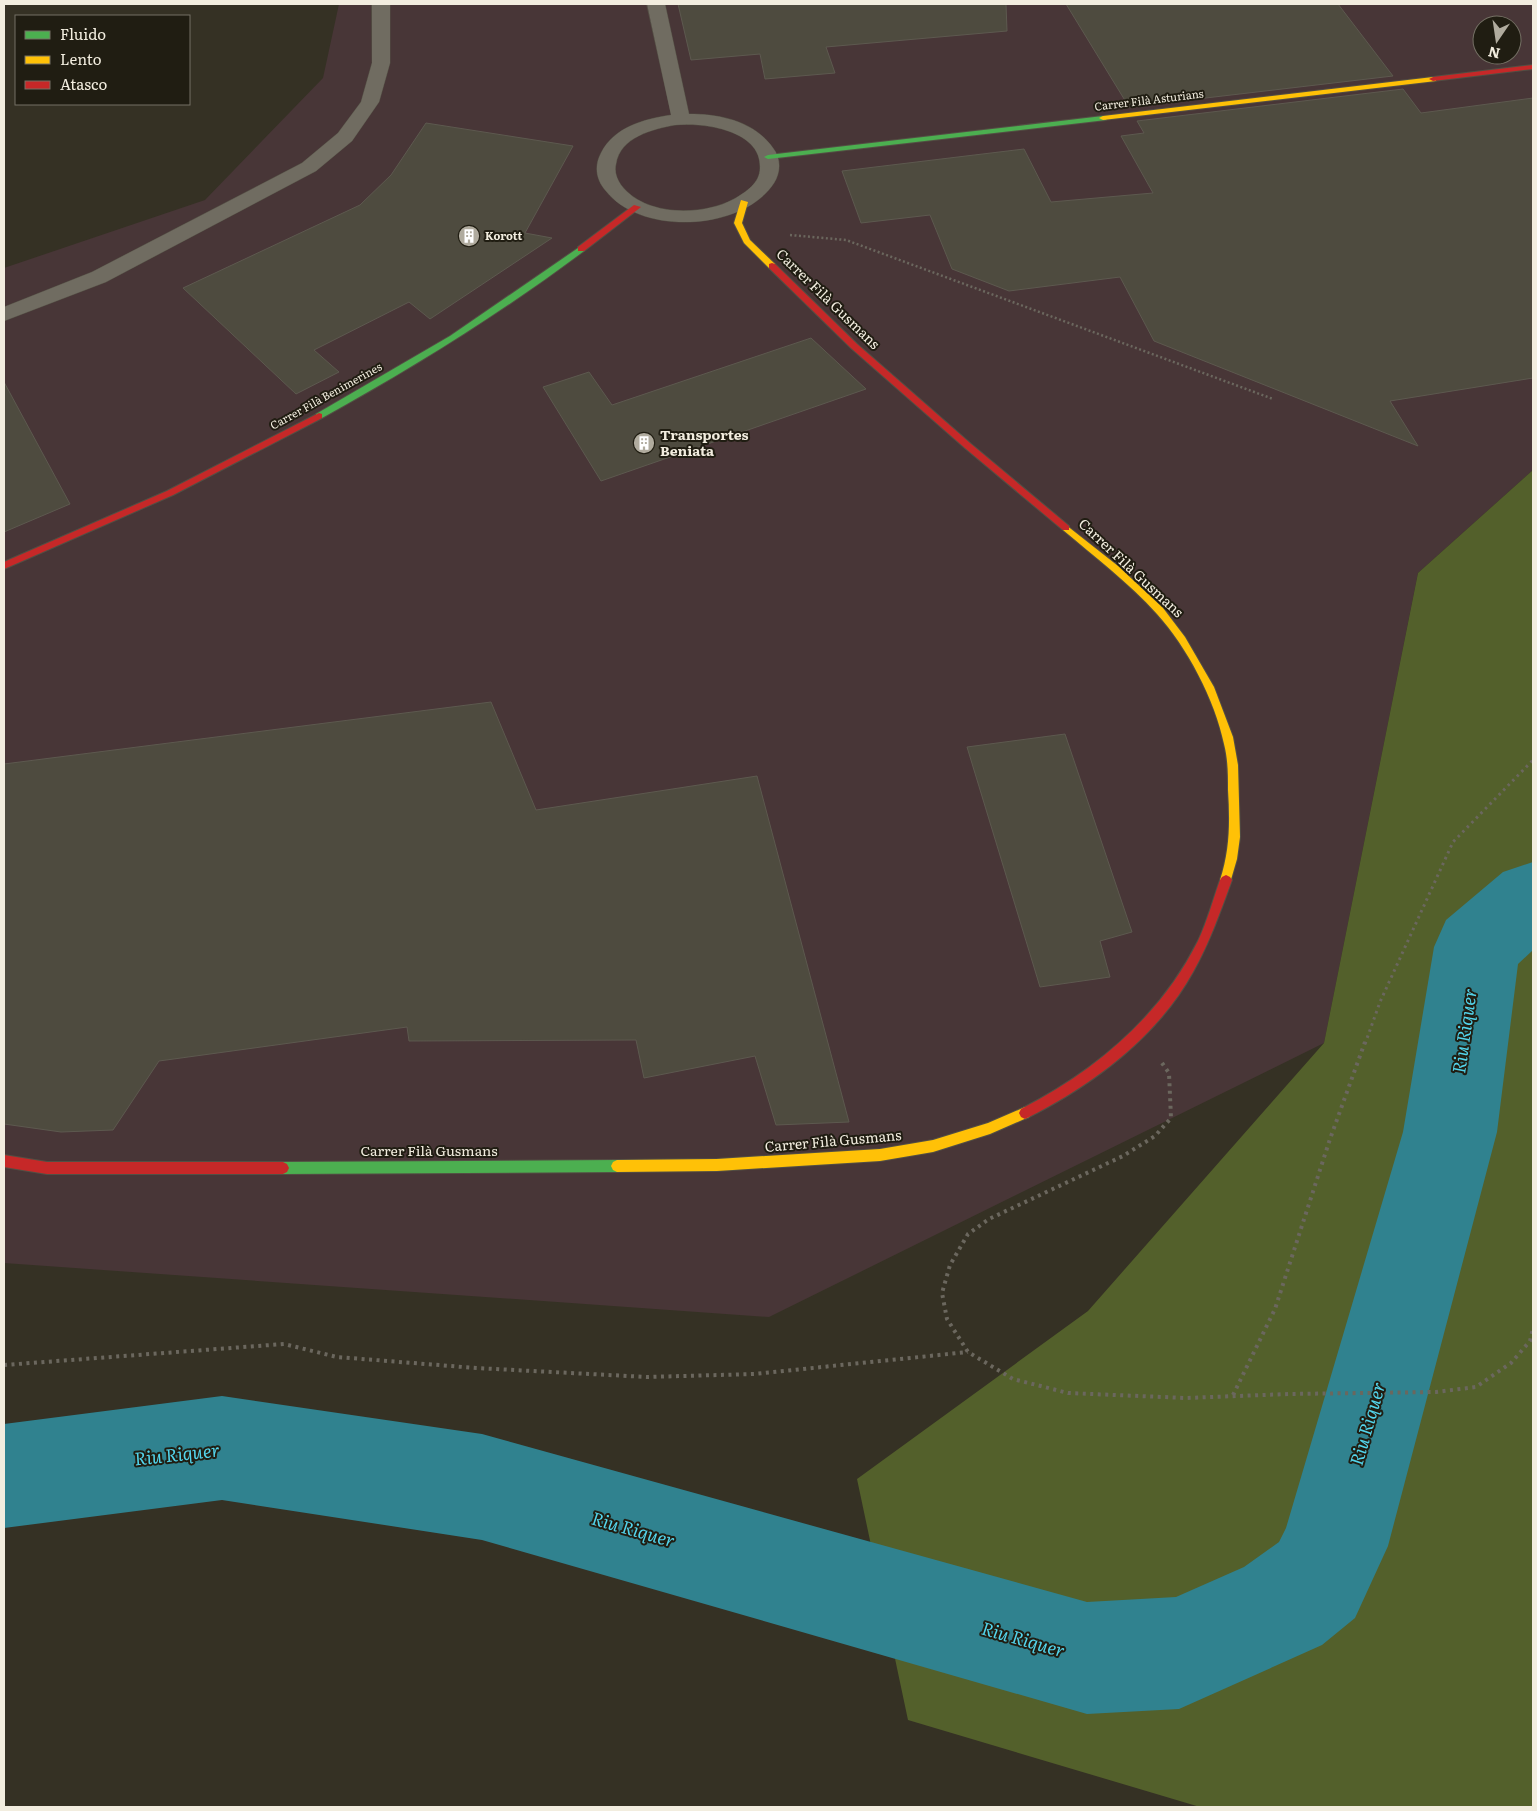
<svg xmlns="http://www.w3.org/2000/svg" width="1537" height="1811" viewBox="0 0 1537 1811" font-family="Literata,serif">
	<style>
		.industrial { fill: #483637; fill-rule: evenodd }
		.forest { fill: #53602b }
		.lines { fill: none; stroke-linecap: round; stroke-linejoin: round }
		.river { fill: #30828f; fill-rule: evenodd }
		.building { fill: #4e4b3f; stroke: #5d594f }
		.lane-casing { stroke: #534f44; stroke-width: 1 }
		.street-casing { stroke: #534f44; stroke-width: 1 }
		.fast-casing { stroke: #534f44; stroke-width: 2 }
		.slow-casing { stroke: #534f44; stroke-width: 2 }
		.jam-casing { stroke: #534f44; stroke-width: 2 }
		.path-far2 { stroke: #6b675e; stroke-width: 2.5; stroke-dasharray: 2 2.5; stroke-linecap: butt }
		.path-far1 { stroke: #6b675e; stroke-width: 3; stroke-dasharray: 2.5 4; stroke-linecap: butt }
		.path { stroke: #6b675e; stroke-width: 4; stroke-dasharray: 3 4.5; stroke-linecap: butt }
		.lane { fill: #706c61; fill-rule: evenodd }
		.street { fill: #706c61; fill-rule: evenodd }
		.fast { fill: #4caf50; fill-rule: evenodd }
		.slow { fill: #ffc107; fill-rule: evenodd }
		.jam { fill: #c62828; fill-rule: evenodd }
		.labels { text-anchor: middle; stroke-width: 4; stroke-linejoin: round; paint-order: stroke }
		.far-street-label { font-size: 11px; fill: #f2eddf; stroke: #201d12 }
		.far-poi-label { font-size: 11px; font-weight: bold; fill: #f2eddf; stroke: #201d12; text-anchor: start }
		.street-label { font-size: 14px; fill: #f2eddf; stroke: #201d12 }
		.poi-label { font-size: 14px; font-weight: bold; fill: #f2eddf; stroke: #201d12; text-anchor: start }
		.near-water-label { font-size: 18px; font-style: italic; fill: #53d4eb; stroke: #201d12 }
	</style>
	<rect width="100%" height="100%" fill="#353124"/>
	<path class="industrial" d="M339,4H1533V470L1418,573L1324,1043L769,1317L4,1263V268L205,200L323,78ZM1482,25H1512V55H1482Z"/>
	<path class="forest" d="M1533,470V1807H1200L908,1720L857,1479L1088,1311L1324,1043L1418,573Z"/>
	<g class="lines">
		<path class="river" d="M1533,862V950L1518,964L1497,1132L1388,1546L1355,1618L1322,1645L1179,1709L1087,1714L482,1540L222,1500L4,1528V1424L222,1396L482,1434L1087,1602L1176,1597L1244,1567L1279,1542L1286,1528L1403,1132L1434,947L1446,920L1503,872Z"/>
	</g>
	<g class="building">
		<path d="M678,4H1006L1007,31L826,47L835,73L765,79L760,54L691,60Z"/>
		<path d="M1066,4H1338L1393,76L1129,107Z"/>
		<path d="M1403,89L1421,113L1533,98V378L1390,401L1418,446L1154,341L1120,277L1009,291L952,269L930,215L861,223L842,171L1024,149L1051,202L1153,193L1121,136L1144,133L1137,121Z"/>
		<path d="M426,123L573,146L525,233L552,238L430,319L409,302L314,350L339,372L296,394L183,288L360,205L391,175Z"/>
		<path d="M811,338L866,389L601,481L543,387L589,372L612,405Z"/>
		<path d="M4,382L70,504L4,532Z"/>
		<path d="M491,702L536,810L757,776L849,1122L776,1125L755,1056L644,1078L636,1040L409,1041L407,1027L159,1061L113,1130L61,1132L4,1124V764Z"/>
		<path d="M1065,734L1132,932L1100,941L1110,977L1040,987L967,747Z"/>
	</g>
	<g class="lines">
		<g class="lane-casing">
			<path id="lane" d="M372,4H390V63L379,102L352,141L316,171L106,282L4,321V307L92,272L302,163L338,133L361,102L372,63Z"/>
		</g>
		<g class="street-casing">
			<path id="street" d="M647,4H665L689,114C720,114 754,121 773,148C781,158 781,172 774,183C743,231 641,236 606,191C596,180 594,166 601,153C614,127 644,119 671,115ZM675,125C703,122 762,130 760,168C760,183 746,192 734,199C703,216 645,217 621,185C617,179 614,172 616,164C620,137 653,129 675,125Z"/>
		</g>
		<g class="fast-casing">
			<g id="fast">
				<path d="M1103,116L1107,118L1106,120L768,159L764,157L768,155Z"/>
				<path d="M581,246L585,249L584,251C501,313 413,368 322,418H316V414L450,336Z"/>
				<path d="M617,1160L621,1162L623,1166L621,1170L617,1172L283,1174L279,1172L277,1168L279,1164L283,1162Z"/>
			</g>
		</g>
		<g class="slow-casing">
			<g id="slow">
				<path d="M1433,77H1436V81L1103,120L1099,118L1103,116Z"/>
				<path d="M741,200L748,202L742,223L750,240L775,264V268H769L744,243L734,223Z"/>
				<path d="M1066,525L1118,566L1163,608L1185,637L1214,687L1233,737L1238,765L1240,837L1237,859L1230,883H1222L1220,880C1230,850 1230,821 1228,790C1228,775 1228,759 1224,744C1215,700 1187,647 1157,614C1129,583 1095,557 1063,530V526Z"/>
				<path d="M1025,1107L1029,1109L1031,1113L1029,1117L990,1134L933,1152L880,1161L717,1171L617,1172L613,1170L611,1166L613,1162L617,1160L717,1159L880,1149L933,1140L988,1123Z"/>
			</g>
		</g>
		<g class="jam-casing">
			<g id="jam">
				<path d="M1533,65V69L1433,81L1429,79L1433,77Z"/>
				<path d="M634,205L641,207L584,251H578V247Z"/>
				<path d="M772,263L775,264L857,344L971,444L1069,526V530H1063L965,448L851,348L769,268V264Z"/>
				<path d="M319,413L322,414V418L173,495L4,569V562L167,491Z"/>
				<path d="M1226,875L1230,877L1232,880C1220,912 1210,942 1193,972C1158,1036 1094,1084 1029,1117L1025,1119L1021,1117L1019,1113L1021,1109C1095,1071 1160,1017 1198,941C1207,922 1213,900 1220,880L1222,877Z"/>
				<path d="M4,1155L47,1162H283L287,1164L289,1168L287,1172L283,1174H47L4,1167Z"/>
			</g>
		</g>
		<path class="path-far2" d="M790,235L846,240L1273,399"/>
		<path class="path-far1" d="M1365,1044L1380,1002L1453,842L1533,760"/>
		<g class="path">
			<path d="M1162,1063L1169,1073L1171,1118L1155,1136L1123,1156L989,1219L968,1234L950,1265L942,1293L947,1319L968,1352L1013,1379L1068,1393L1186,1398L1289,1394L1436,1392L1476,1387L1511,1363L1530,1341L1533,1328"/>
			<path d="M4,1365L284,1344L337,1357L476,1368L647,1377L754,1374L968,1352"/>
			<path d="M1233,1395L1275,1309L1330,1139L1365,1042"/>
		</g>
		<use href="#lane" class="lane"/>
		<use href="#street" class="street"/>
		<use href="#fast" class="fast"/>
		<use href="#slow" class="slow"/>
		<use href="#jam" class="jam"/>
	</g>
	<defs>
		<g id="building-disc" transform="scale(1.125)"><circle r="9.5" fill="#b0ab9e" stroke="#201d12"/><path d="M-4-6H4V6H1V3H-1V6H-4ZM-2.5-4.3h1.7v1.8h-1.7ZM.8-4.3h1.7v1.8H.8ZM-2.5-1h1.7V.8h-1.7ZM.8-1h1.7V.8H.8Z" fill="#fff"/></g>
	</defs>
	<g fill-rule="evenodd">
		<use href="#building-disc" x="469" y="236"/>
		<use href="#building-disc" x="644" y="443"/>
	</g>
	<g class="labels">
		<g class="far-street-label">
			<text transform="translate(1149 100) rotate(-7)" y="4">Carrer Filà Asturians</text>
			<text transform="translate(326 396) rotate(-29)" y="4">Carrer Filà Benimerines</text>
		</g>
		<g class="far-poi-label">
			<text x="485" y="240">Korott</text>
		</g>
		<g class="street-label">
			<text transform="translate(828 299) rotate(44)" y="5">Carrer Filà Gusmans</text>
			<text transform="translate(1131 568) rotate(43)" y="5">Carrer Filà Gusmans</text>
			<text transform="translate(833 1141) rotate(-5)" y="5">Carrer Filà Gusmans</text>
			<text x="429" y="1156">Carrer Filà Gusmans</text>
		</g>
		<g class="poi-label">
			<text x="660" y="440">Transportes<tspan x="660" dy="16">Beniata</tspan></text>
		</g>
		<g class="near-water-label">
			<text transform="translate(1465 1031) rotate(-82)" y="6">Riu Riquer</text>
			<text transform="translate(1368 1424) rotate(-74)" y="6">Riu Riquer</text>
			<text transform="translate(177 1455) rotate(-6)" y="6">Riu Riquer</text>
			<text transform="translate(633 1530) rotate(16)" y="6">Riu Riquer</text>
			<text transform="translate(1023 1640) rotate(16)" y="6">Riu Riquer</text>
		</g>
	</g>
	<rect width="1537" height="1811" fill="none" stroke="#f2eddf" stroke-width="10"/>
	<rect x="15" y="15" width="175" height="90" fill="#201d12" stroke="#747064"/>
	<rect x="25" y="31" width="25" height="8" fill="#4caf50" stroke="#747064"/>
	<text x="60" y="40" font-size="15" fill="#f2eddf">Fluido</text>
	<rect x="25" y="56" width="25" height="8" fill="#ffc107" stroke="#747064"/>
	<text x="60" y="65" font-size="15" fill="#f2eddf">Lento</text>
	<rect x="25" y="81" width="25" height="8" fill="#c62828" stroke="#747064"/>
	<text x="60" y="90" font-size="15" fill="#f2eddf">Atasco</text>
	<g transform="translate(1497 40) rotate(193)"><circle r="24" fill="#201d12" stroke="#747064"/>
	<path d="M0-4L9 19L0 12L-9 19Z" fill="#b0ab9e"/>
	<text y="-8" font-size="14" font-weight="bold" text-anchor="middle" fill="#f2eddf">N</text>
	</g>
</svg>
